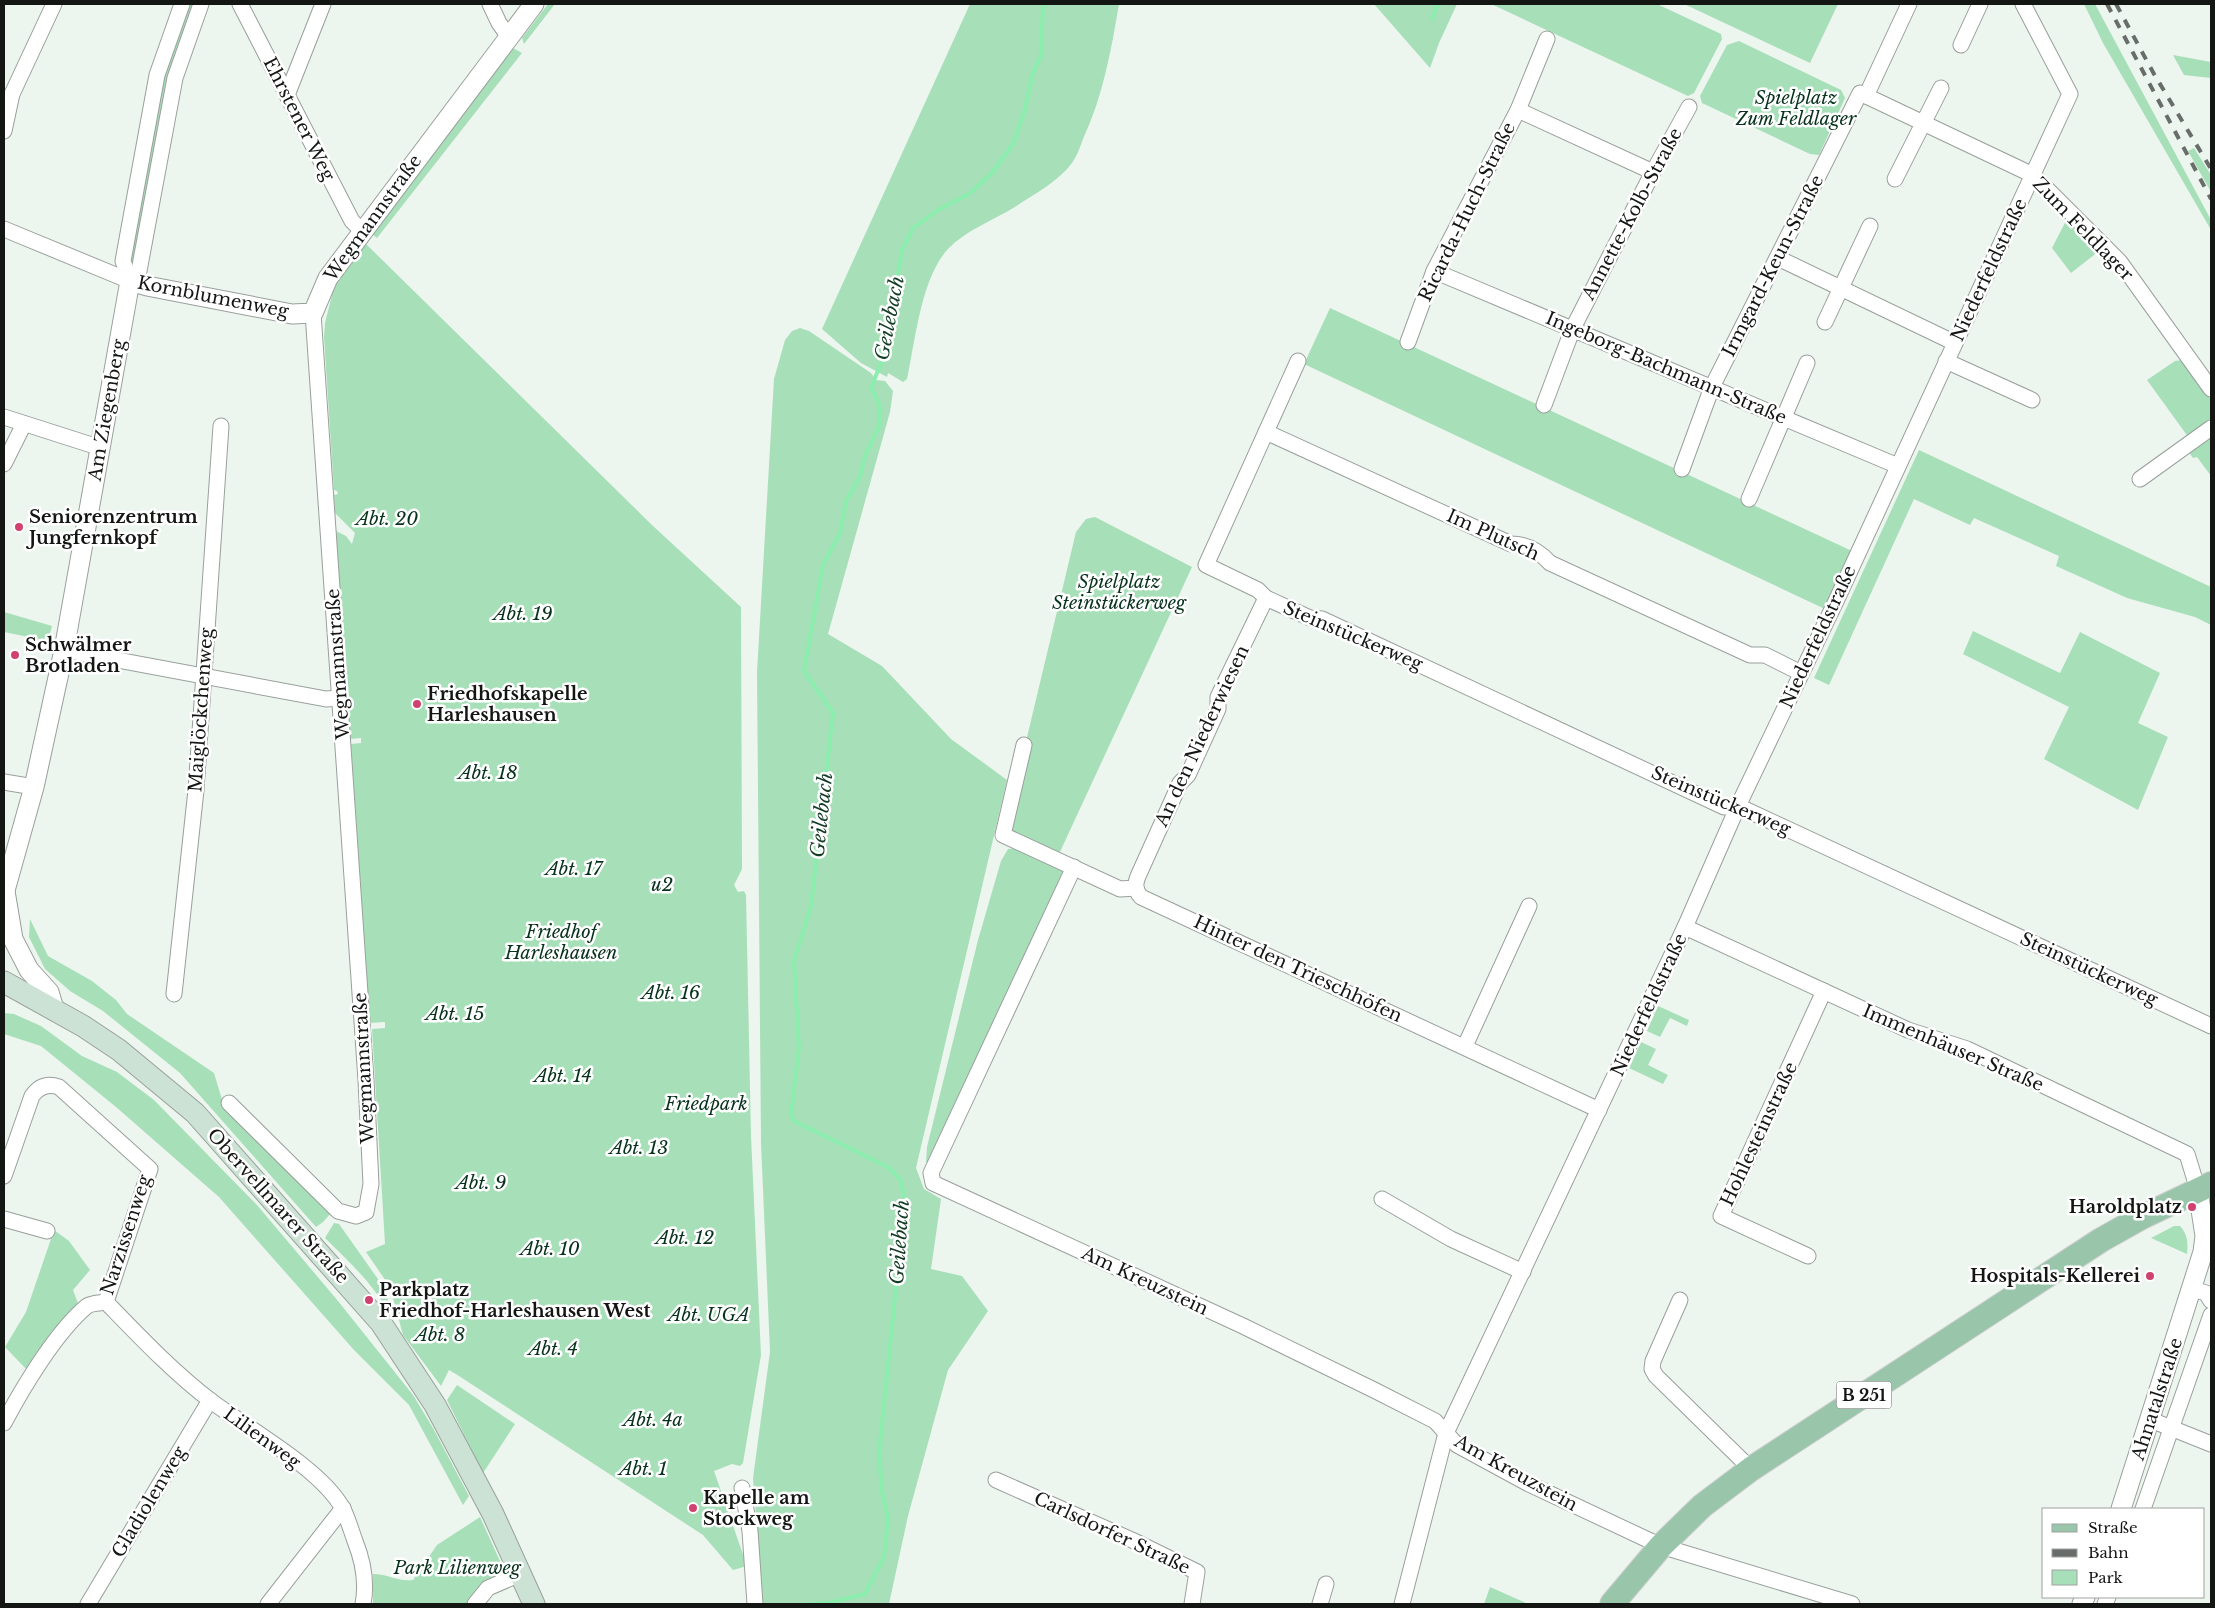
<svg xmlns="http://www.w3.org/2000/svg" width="2215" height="1608" viewBox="0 0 2215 1608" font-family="'Libre Baskerville',serif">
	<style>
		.green { fill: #a7dfb9 }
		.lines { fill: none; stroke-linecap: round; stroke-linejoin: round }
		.stream { stroke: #8bedae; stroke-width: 4 }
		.minor-casing { stroke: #99a09b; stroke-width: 17 }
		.tertiary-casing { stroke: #99a09b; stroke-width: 21 }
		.secondary-casing { stroke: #99a09b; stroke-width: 23 }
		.primary-casing { stroke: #d0d0d0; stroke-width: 26 }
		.minor { stroke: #fff; stroke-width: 15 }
		.tertiary { stroke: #fff; stroke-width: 19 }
		.secondary { stroke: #cce2d4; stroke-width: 21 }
		.primary { stroke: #99c6aa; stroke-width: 24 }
		.rail { stroke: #696d6a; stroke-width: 4; stroke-dasharray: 9 9; stroke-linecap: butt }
		.poi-dot { fill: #cf4270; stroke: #fff; stroke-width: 2 }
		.labels { text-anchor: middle; stroke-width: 5; stroke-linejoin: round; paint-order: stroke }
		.shield { fill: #fff; stroke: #5a5c5a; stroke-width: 1 }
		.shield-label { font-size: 16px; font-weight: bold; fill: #141614 }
		.park-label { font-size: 18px; font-style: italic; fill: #07321b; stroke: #fff }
		.street-label { font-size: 18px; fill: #141614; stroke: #fff }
		.poi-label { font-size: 18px; font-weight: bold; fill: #141614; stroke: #fff; text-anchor: start }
		.water-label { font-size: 19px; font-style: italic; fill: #123c23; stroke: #fff }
	</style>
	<rect width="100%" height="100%" fill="#edf5ef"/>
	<g class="green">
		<path d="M187,4H195L135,266L129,265L162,76Z"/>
		<path d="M548,4H555L524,44L522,38Z"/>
		<path d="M970,4H1119C1111,51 1103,96 1083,139C1080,147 1077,156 1072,163C1058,182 1034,194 1015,207C992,221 966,230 948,249C921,278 915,342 907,379L903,382L888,373L887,377L861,363L822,329Z"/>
		<path d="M1374,4H1457L1439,43L1430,68Z"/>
		<path d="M1491,4H1657L1721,34L1722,39L1694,93L1688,96Z"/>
		<path d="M1684,4H1838L1810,63Z"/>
		<path d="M2084,4H2095L2211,220V230L2103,43Z"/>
		<path d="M1739,41L1841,90L1845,98L1819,155L1810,154L1702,103L1700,96L1727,45Z"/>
		<path d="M513,48L522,53L377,238L372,234Z"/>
		<path d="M2173,55L2211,62V78L2184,75Z"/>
		<path d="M2194,148L2211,175V192L2188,151Z"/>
		<path d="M2068,217L2099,251L2071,273L2052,248Z"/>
		<path d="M365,243L653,526L741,607L742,869L734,885L738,892L744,891L746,895L751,1136L761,1355L743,1463L740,1466L732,1464L714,1471L747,1566L733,1570L703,1535L459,1376L449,1370L441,1386L403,1335L390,1287L366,1252L385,1244L372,1029L385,1028V1022L370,1023L351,744L361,743V738L350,739L336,531L346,536L352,544L355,533L335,513L334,495L338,494L337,491L334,490L324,337L325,323L333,291L340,277Z"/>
		<path d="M1330,308L1852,551L1825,609L1304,364Z"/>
		<path d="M800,328L809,331L871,373L876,380L885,381L893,391L890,412L828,634L882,666L951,739L1007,780L916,1168L924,1189L941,1199L931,1269L962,1276L988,1311L948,1370L908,1516L889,1604H763L753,1478L770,1352L761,1143L757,672L774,379L785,340L792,331Z"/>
		<path d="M2183,360L2211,400V422L2189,438L2147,380L2175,361Z"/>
		<path d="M2211,435V476L2197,457L2193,458L2188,451Z"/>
		<path d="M1919,450L2211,587V625L2195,617L2127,598L2056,566L2059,556L1974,518L1970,525L1914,499L1829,685L1814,678Z"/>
		<path d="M1095,517L1192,567L1059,854L1011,831L1007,821L1076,532L1086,519Z"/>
		<path d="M4,612L52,626L48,641L4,632Z"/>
		<path d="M1973,631L2060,673L2080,632L2160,673L2138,723L2168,737L2138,810L2044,759L2069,707L1963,654Z"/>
		<path d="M1023,847L1055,863L1064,873L930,1163L926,1162L927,1147L978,940L1001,861L1008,849Z"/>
		<path d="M30,919L48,956L92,981L116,1000L127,1014L214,1073L223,1103L331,1213L323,1222L316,1227L180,1073L103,1011L70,991L45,969L29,937Z"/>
		<path d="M1658,1006L1689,1020L1687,1026L1670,1018L1660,1037L1647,1031Z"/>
		<path d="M4,1013L14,1014L41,1026L82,1056L117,1072L154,1100L257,1205L338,1301L413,1395L433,1428L469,1496L463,1505L409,1405L354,1350L219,1197L116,1107L41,1046L4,1034Z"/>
		<path d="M1641,1042L1656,1049L1648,1065L1668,1075L1663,1084L1629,1068Z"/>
		<path d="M334,1223L339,1224L385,1289L393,1318L392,1319C377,1287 350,1263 325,1238Z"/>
		<path d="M2174,1226H2180C2188,1235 2188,1243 2187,1254L2151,1238Z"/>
		<path d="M54,1230L69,1241L90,1270L73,1290L79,1306L29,1372L5,1347L26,1312Z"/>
		<path d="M457,1385L515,1424L483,1473L447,1400Z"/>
		<path d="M480,1517L504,1570L485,1582L467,1604H373V1574C390,1574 396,1582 413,1580L437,1545Z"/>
		<path d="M1490,1587L1528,1604H1484Z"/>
	</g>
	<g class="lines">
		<g class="stream">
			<path d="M1432,19L1438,4"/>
			<path d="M811,1604L826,1603"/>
			<path d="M824,1604L865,1594L884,1557L888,1517L882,1492L879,1453L905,1199L900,1179L888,1167L794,1121L791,1114L799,1048L794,961L811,906L833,713L804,671L823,565L840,533L846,501L860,477L865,456L880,424L879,404L871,388L885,353L902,250L913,228L938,210L969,194L992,173L1013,144L1024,113L1033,72L1041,56L1043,4"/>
		</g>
		<g class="minor-casing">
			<g id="minor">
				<path d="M240,4L352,221L362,231"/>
				<path d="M490,4L499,23L509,37"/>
				<path d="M1961,45L1980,4"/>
				<path d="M287,95L323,4"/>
				<path d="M1866,96L1909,4"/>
				<path d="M1518,110L1653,172"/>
				<path d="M4,131L12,94L54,4"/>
				<path d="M1895,179L1941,88"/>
				<path d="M4,229L130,281"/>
				<path d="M1778,258L1955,343"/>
				<path d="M1434,271L1898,466"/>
				<path d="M130,281L139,271L175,78L201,4"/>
				<path d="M130,281L123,261L157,75L182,4"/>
				<path d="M1825,322L1870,226"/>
				<path d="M1408,342L1434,271L1518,110L1547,39"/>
				<path d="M1298,361L1206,565L1258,590L1266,598L1310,618L1322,619L1724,807L1738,806L2211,1026"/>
				<path d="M1946,361L2032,400"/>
				<path d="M1544,405L1573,328L1653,172L1689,107"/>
				<path d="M4,417L101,448"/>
				<path d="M1266,432L1511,544C1527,544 1539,551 1550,563L1750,655H1765L1801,673"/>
				<path d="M4,464L24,424"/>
				<path d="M1682,469L1712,387L1860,93L2033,175L2120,262L2211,389"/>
				<path d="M2140,479L2211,428"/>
				<path d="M1749,499L1807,363"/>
				<path d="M1266,598L1218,697V709L1188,775L1180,783L1139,874C1135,883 1134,889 1141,897L1599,1110"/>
				<path d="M64,650L326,699L340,698"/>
				<path d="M1024,745L1003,835L1120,889L1136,888"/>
				<path d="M4,782L34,787"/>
				<path d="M1074,867L931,1173L933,1183L1243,1326L1374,1390L1435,1421L1457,1445L1527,1483L1661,1546L1852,1604"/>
				<path d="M1685,927L1908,1030L1967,1049L2187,1154L2198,1190"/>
				<path d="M174,994L196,790L221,426"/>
				<path d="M1465,1046L1529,906"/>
				<path d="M229,1103L338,1211L356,1216L366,1212L371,1184L366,1080L313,313"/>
				<path d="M4,1176L32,1096C39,1086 48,1083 59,1087L150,1169L106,1302"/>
				<path d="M1382,1199L1451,1239L1523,1272"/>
				<path d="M4,1219L47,1231"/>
				<path d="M1808,1256L1721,1216L1824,991"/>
				<path d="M2193,1289L2206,1293L2211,1301"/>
				<path d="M1680,1300L1653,1361L1652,1369L1656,1376L1751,1469"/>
				<path d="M106,1302C139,1336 173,1372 211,1401C247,1428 323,1470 343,1509C348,1519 351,1530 355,1541C363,1561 367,1583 363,1604"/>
				<path d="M2151,1420L2211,1444"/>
				<path d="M4,1423C23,1387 56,1332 87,1306C91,1303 100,1303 106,1302"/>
				<path d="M996,1480L1134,1541L1197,1572L1192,1604"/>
				<path d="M742,1488L750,1531L755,1604"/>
				<path d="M2143,1509L2211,1315"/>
				<path d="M88,1604L210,1400"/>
				<path d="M268,1604L343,1508"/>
				<path d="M475,1604L488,1588L520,1574"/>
				<path d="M1320,1604L1326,1584"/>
				<path d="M1402,1604L1446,1433L1685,927L1738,806L1837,599L2070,94L2023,4"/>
				<path d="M2105,1604L2108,1597"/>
			</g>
		</g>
		<g class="tertiary-casing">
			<g id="tertiary">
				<path d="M5,891L13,939L29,970L49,992L54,1009"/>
				<path d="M4,894L34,787L64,650L130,281L147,286L292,314L313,313L328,278L534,4"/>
				<path d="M2121,1509L2203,1252L2205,1236L2198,1190"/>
				<path d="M2082,1604L2085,1597"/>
			</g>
		</g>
		<g class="secondary-casing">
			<path id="secondary" d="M4,982L83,1026L119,1050L195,1113L381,1323L435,1405L493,1514L534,1604"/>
		</g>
		<g class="primary-casing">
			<path id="primary" d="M1612,1604L1661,1546L1702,1506L1751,1469L2101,1240L2142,1217L2211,1184"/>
		</g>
		<use href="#minor" class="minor"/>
		<use href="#tertiary" class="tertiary"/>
		<use href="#secondary" class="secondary"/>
		<use href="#primary" class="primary"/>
		<g class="rail">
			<path d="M2107,4L2211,199"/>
			<path d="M2116,4L2154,74L2211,169"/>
		</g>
	</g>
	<g class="poi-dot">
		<circle cx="19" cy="527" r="5"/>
		<circle cx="15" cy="655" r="5"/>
		<circle cx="417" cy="704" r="5"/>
		<circle cx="2192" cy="1207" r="5"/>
		<circle cx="2150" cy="1276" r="5"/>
		<circle cx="369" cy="1300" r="5"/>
		<circle cx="693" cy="1508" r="5"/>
	</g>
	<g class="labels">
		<rect class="shield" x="1836.5" y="1381.5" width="55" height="27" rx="4"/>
		<g class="shield-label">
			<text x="1864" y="1401">B 251</text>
		</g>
		<g class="park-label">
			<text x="1796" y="104">Spielplatz<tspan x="1796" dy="21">Zum Feldlager</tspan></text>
			<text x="387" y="525">Abt. 20</text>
			<text x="1119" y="588">Spielplatz<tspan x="1119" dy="21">Steinstückerweg</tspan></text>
			<text x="523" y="620">Abt. 19</text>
			<text x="488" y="779">Abt. 18</text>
			<text x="574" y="875">Abt. 17</text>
			<text x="662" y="891">u2</text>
			<text x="561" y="938">Friedhof<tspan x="561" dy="21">Harleshausen</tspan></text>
			<text x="671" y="999">Abt. 16</text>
			<text x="455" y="1020">Abt. 15</text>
			<text x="563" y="1082">Abt. 14</text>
			<text x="706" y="1110">Friedpark</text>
			<text x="639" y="1154">Abt. 13</text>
			<text x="481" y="1189">Abt. 9</text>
			<text x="685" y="1244">Abt. 12</text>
			<text x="550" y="1255">Abt. 10</text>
			<text x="709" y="1321">Abt. UGA</text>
			<text x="440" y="1341">Abt. 8</text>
			<text x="553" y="1355">Abt. 4</text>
			<text x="653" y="1426">Abt. 4a</text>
			<text x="643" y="1475">Abt. 1</text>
			<text x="457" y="1574">Park Lilienweg</text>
		</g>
		<g class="street-label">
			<text transform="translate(299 119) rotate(63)" y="6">Ehrstener Weg</text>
			<text transform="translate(1467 212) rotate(-64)" y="6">Ricarda-Huch-Straße</text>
			<text transform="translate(1632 214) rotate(-62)" y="6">Annette-Kolb-Straße</text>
			<text transform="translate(373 218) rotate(-54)" y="6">Wegmannstraße</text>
			<text transform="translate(2083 229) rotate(46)" y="6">Zum Feldlager</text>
			<text transform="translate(1773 266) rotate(-63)" y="6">Irmgard-Keun-Straße</text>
			<text transform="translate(1989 270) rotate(-65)" y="6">Niederfeldstraße</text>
			<text transform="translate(213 297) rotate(11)" y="6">Kornblumenweg</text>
			<text transform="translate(1666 368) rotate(23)" y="6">Ingeborg-Bachmann-Straße</text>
			<text transform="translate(107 410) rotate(-80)" y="6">Am Ziegenberg</text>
			<text transform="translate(1493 535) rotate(24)" y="6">Im Plutsch</text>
			<text transform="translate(1353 636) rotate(23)" y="6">Steinstückerweg</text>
			<text transform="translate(1818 637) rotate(-65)" y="6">Niederfeldstraße</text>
			<text transform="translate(338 664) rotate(-94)" y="6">Wegmannstraße</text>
			<text transform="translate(201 710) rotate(-86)" y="6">Maiglöckchenweg</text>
			<text transform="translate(1202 736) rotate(-65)" y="6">An den Niederwiesen</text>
			<text transform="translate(1721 801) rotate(23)" y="6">Steinstückerweg</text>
			<text transform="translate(1298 969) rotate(25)" y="6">Hinter den Trieschhöfen</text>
			<text transform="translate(2089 969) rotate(25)" y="6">Steinstückerweg</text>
			<text transform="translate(1649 1005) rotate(-65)" y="6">Niederfeldstraße</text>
			<text transform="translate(1953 1048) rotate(23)" y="6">Immenhäuser Straße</text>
			<text transform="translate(364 1068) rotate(-93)" y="6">Wegmannstraße</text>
			<text transform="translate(1759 1134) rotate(-65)" y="6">Hohlesteinstraße</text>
			<text transform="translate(278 1206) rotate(48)" y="6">Obervellmarer Straße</text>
			<text transform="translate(126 1235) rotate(-72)" y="6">Narzissenweg</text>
			<text transform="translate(1145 1281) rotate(25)" y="6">Am Kreuzstein</text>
			<text transform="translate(2157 1399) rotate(-72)" y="6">Ahnatalstraße</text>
			<text transform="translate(262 1438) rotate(36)" y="6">Lilienweg</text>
			<text transform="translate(1516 1473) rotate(29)" y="6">Am Kreuzstein</text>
			<text transform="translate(149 1502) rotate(-59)" y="6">Gladiolenweg</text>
			<text transform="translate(1112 1533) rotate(25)" y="6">Carlsdorfer Straße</text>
		</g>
		<g class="poi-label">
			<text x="29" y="523">Seniorenzentrum<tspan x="29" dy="21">Jungfernkopf</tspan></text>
			<text x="25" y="651">Schwälmer<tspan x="25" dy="21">Brotladen</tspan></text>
			<text x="427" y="700">Friedhofskapelle<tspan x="427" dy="21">Harleshausen</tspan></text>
			<text x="2182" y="1213" text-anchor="end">Haroldplatz</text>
			<text x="2140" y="1282" text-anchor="end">Hospitals-Kellerei</text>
			<text x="379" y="1296">Parkplatz<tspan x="379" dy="21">Friedhof-Harleshausen West</tspan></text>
			<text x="703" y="1504">Kapelle am<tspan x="703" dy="21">Stockweg</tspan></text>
		</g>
		<g class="water-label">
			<text transform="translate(889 318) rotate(-79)" y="7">Geilebach</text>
			<text transform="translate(821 815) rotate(-84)" y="7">Geilebach</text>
			<text transform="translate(899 1242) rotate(-86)" y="7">Geilebach</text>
		</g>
	</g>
	<rect width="2215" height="1608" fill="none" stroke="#141614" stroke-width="10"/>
	<rect x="2042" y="1508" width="162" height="90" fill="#ffffff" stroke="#a1a2a1"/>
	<rect x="2052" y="1524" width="25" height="8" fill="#99c6aa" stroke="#a1a2a1"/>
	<text x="2088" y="1533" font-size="15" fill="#141614">Straße</text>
	<rect x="2052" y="1549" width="25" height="8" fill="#696d6a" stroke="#a1a2a1"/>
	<text x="2088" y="1558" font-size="15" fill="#141614">Bahn</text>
	<rect x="2052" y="1570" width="25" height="15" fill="#a7dfb9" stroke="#a1a2a1"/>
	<text x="2088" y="1583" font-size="15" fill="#141614">Park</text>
</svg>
